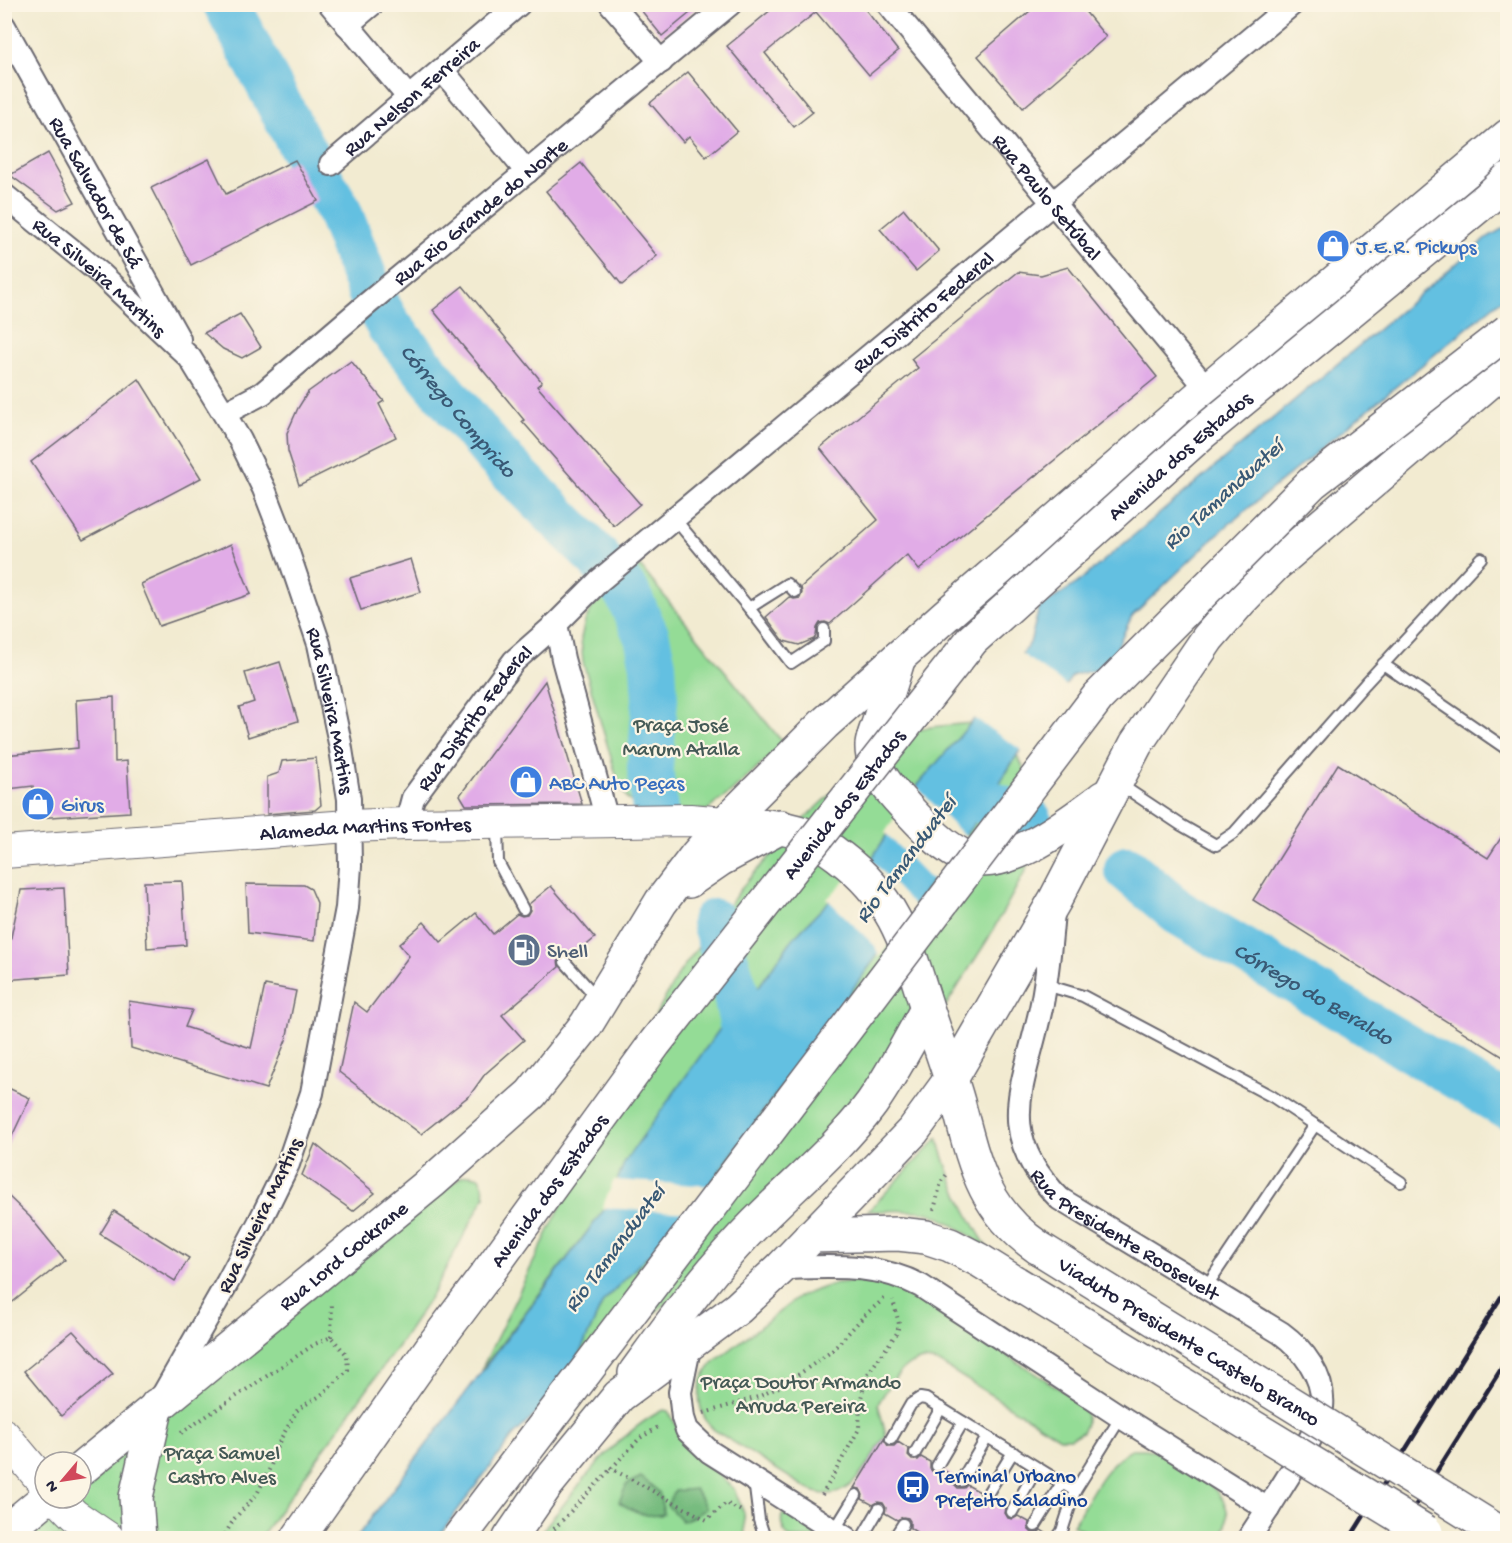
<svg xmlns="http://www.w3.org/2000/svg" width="1512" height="1543" viewBox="0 0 1512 1543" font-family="'Gochi Hand',sans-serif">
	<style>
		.green { fill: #94dc96; stroke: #5b7f68; stroke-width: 1.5 }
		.forest { fill: #77bc7f; stroke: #4c6f5d; stroke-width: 1.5 }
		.water { fill: #63c0e1; stroke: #42718e; stroke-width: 1.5 }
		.pier { fill: #f2ebd1 }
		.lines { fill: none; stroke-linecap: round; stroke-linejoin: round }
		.river { stroke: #63c0e1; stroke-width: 46 }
		.building { fill: #e1ace7 }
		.lane-casing { stroke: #6b6870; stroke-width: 14 }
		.street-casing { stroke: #6b6870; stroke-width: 26 }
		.secondary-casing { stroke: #6b6870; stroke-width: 34 }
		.highway-casing { stroke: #6b6870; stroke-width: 36 }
		.path { stroke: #6b6870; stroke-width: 4; stroke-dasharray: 1.5 4.5; stroke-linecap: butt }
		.lane { stroke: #fff; stroke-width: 10 }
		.street { stroke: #fff; stroke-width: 22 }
		.secondary { stroke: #fff; stroke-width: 32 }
		.highway { stroke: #fff; stroke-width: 33 }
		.rail { stroke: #22223b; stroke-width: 4.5 }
		.highway-bridge-casing { stroke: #6b6870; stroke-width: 36; stroke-linecap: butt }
		.highway-bridge { stroke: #fff; stroke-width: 33 }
		.labels { text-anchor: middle; stroke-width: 4.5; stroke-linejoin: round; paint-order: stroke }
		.street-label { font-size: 21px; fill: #22223b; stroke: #fcf5e5 }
		.shop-label { font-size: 21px; fill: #366cbe; stroke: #fcf5e5; text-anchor: start }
		.park-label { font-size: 21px; fill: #445a56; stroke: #fcf5e5 }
		.service-label { font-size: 21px; fill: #4e5e75; stroke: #fcf5e5; text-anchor: start }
		.transit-label { font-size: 21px; fill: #164399; stroke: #fcf5e5; text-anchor: start }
		.water-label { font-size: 22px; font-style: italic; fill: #395975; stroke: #fcf5e5 }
	</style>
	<rect width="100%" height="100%" fill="#fcf5e5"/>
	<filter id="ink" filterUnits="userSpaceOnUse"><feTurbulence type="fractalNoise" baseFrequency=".0167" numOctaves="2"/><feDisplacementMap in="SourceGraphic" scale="12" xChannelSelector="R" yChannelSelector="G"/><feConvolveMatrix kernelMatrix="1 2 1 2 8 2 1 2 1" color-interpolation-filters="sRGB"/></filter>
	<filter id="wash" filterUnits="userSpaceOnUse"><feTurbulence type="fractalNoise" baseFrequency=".008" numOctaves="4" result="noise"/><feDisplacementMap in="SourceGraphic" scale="24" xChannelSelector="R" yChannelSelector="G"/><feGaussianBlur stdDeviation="1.35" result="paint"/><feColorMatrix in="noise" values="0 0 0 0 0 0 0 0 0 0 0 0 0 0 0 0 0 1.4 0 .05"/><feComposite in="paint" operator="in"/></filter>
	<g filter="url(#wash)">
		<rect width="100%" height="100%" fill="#f2ebd1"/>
		<g class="green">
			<path d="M640,566L784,744L731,792L707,810L638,809L627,798L619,785L583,662L581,638L585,621L593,606Z"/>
			<path d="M971,723L918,785L873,857L794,937L760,985L722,1026L625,1161L607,1206L481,1370L640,1043L679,973L747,881L800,823L838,788L915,731L931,727Z"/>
			<path d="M1017,755L1033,786L1037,830L1026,870L988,939L943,1010L756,1229L564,1388L603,1302L645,1258L668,1241L976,821Z"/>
			<path d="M938,1138C949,1180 965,1211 987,1247C969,1236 946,1217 925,1212C907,1209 887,1211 868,1211Z"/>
			<path d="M471,1175L479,1177L483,1186L485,1196L430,1298L398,1346L260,1538H23L68,1498H81V1487L144,1431L462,1176Z"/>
			<path d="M860,1281L889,1285L915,1296L1077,1400C1086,1410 1090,1420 1082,1432L1071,1438H1060L943,1365C909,1348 893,1380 878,1404L886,1435C868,1462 849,1510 808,1489L714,1430C694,1410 695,1382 714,1362L800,1296L836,1283Z"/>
			<path d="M663,1410L668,1411L687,1444L734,1489L744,1513L745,1538H538C543,1529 552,1518 560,1509C586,1475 623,1430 663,1410Z"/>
			<path d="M1133,1449H1147L1157,1452C1177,1464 1219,1483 1226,1507C1230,1518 1225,1529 1221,1538H1095L1073,1525C1089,1499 1104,1462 1133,1449Z"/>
			<path d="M786,1513L829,1538H790C783,1532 780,1525 782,1515Z"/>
		</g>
		<g class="forest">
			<path d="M641,1477L659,1492L664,1514C647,1519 633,1511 619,1502L627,1484Z"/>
			<path d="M695,1489L706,1508L695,1516L682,1521L667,1505L675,1491Z"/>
		</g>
		<path class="water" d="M1507,226V295L1222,530L1132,616L1107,668L1073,675L1017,755L976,821L668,1241L645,1258L603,1302L564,1388L513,1436L437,1538H356L607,1206L625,1161L722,1026L760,985L794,937L873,857L918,785L971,723L1030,643L1039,608L1076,584L1488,237Z"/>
		<g class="pier">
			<path d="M1019,652L1068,687L1023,751L972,717Z"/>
			<path d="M915,785L961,833L968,836L934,883L885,833Z"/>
			<path d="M869,857L916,908L879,958L875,946L827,899Z"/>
			<path d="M614,1180L713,1186L692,1213L602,1208Z"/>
		</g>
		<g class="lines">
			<g class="river">
				<path id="s1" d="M226,4L301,146L338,209L371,294L389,326L495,454L596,556L627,593L647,637L653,665L655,699L650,768L655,809"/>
				<path d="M955,793L987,802L1029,820"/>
				<path id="s2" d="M1127,869L1178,912L1508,1107"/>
				<path d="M714,922L734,986L749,1056"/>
			</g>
		</g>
		<g id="blocks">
			<g class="building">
				<path d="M636,4H701L662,36Z"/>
				<path d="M778,4H861L898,51L869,75L816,12L765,53L813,112L794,127L727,46Z"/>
				<path d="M1038,4H1079L1106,37L1023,108L978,56Z"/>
				<path d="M688,72L737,131L706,157L689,136L683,142L650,103Z"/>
				<path d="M48,153L75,202L58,210L10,175Z"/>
				<path d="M209,159L226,194L295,160L318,201L191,265L151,188Z"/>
				<path d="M581,163L657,256L622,285L546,191Z"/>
				<path d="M904,209L939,251L916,271L880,229Z"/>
				<path d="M1068,267L1157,377L919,570L907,555L830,624L825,622L820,623L817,628L816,636L814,639L799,645L784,641L766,617L789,597L794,599L800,598L802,593L801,587L878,520L820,448L918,368L911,359L1018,272L1041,275Z"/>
				<path d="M463,286L542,382L537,386L640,504L614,526L522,421L524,420L433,310Z"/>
				<path d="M240,314L261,347L242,358L223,349L204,333Z"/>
				<path d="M351,361L384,401L379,404L396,437L299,485L288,451L287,433L298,408L308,392Z"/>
				<path d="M139,379L201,478L83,540L31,462Z"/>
				<path d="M231,544L251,594L159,626L141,584Z"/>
				<path d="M411,559L421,592L361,610L350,578Z"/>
				<path d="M280,662L298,721L248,737L239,707L254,702L245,673Z"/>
				<path d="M545,681L582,804L466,805L460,795Z"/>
				<path d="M114,697L115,762L127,761L130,812L35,818L33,786L8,789L4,774V755L78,748L76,700Z"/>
				<path d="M316,758L321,805L315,810L267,814V777L279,773L282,761Z"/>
				<path d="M1338,764L1488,858L1508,827V1060L1253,900Z"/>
				<path d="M182,881L186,945L147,948L144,882Z"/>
				<path d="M246,884L304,885L311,889L317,903L314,941L248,933Z"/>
				<path d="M551,886L595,938L571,958L567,955L561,956L558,960L559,967L502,1015L524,1040L485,1074L470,1095L421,1134L339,1072L354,1002L367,1012L409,956L399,944L424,922L441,942L476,913L493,934L517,914L522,916L527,915L530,910L529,904Z"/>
				<path d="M64,888L69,975L4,980V970L21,890Z"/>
				<path d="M265,985L296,991L286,1040L266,1089L131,1048L129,1001L192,1010L185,1027L251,1048Z"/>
				<path d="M4,1086L30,1098L4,1153Z"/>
				<path d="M315,1144L375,1193L353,1211L302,1175Z"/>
				<path d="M4,1192L30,1217L65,1260L4,1309Z"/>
				<path d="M114,1211L189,1258L175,1281L100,1234Z"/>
				<path d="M73,1331L113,1374L61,1416L24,1371Z"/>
				<path d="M884,1439L888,1446H894L898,1442L909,1449L908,1456L912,1460H918L921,1457L930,1462V1469L934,1473H940L943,1470L955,1477L954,1484L958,1488H964L967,1485L980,1492L979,1499L983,1503H989L992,1500L1006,1508L1005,1513L1008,1518L1013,1519L1018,1516L1029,1522L1028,1529L1032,1533H1038L1041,1530L1050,1536V1539H927L910,1528V1521L908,1518L903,1517L897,1520L885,1513L886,1508L883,1503L878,1502L873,1505L862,1499L863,1495L860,1489L854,1488Z"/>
			</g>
		</g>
	</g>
	<g filter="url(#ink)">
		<use href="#blocks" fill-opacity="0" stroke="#6b6870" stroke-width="1.5"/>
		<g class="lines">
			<g class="lane-casing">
				<g id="lane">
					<path d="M674,518L749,608"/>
					<path d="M795,592L787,584L749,608L791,663L824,641V629"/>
					<path d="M1383,664L1508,750"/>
					<path d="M1118,783L1181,825L1216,845L1234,833L1365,684L1481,558"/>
					<path d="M497,827L498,862L523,909"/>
					<path d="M565,962L597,998"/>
					<path d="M1046,985L1083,996L1273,1097L1401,1182"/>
					<path d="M1206,1287L1315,1125"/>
					<path d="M891,1439L911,1404L920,1398L926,1399L1075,1491"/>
					<path d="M915,1453L941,1408"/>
					<path d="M937,1466L963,1422"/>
					<path d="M754,1480L759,1520L765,1538"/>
					<path d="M961,1481L987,1437"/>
					<path d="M986,1496L1013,1452"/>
					<path d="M1012,1512L1037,1468"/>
					<path d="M1035,1526L1062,1483"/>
					<path d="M834,1531L856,1495"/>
					<path d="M862,1538L879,1509"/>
					<path d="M894,1538L903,1524"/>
					<path d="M1057,1538L1062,1531L1075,1491L1121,1417"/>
				</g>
			</g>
			<g class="street-casing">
				<g id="street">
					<path d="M330,4L409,98"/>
					<path d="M611,4L661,62"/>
					<path id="s3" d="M888,4L1199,379L1210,387"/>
					<path d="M347,25L372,4"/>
					<path id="s4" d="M4,26L179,339"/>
					<path d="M442,70L527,172"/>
					<path id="s5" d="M331,164L519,4"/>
					<path id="s6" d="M4,195L101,274L190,358L240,440L264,489L283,538L319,644L340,743L349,799L350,866L347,908L312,1093L288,1164L259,1223L227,1283L163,1395"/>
					<path id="s7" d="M225,413L263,393L367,304L730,4"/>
					<path d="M556,624L563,659L607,820"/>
					<path id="s8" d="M406,824L413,798L514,661L556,624L599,581L1292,4"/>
					<path id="s9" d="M1053,912C1050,944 1048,976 1041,1008C1024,1088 993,1132 1060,1199L1281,1333C1303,1349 1325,1377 1322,1407C1320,1431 1282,1485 1268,1509"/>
					<path d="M781,1268C831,1267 875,1262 921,1286L1121,1417L1268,1509L1249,1538"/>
					<path d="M690,1344L680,1392L683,1418L687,1430L710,1452L846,1538"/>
				</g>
			</g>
			<g class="secondary-casing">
				<g id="secondary">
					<path id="s10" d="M4,852L348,826L406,824L690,820L725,823"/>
					<path d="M4,1435L45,1484"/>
					<path d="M57,1498L74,1515L108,1538"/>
				</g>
			</g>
			<g class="highway-casing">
				<g id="highway">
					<path d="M899,657C893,677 886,698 880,718C878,726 873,736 872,745C871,770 891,791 906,807C923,825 943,848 966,857C1007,873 1072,820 1104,797"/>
					<path d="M725,823C751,825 777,825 801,833C815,838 828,848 840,857C897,900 907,946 928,1011C938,1041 949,1071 958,1102C974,1163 983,1210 1039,1248"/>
					<path d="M689,881L721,859L781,827"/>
					<path d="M811,1236L898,1234L926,1237L950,1245L979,1260L1016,1283"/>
					<path d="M635,1373C673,1321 710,1269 755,1224C794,1184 839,1148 872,1103C893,1073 910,1040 927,1009"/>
					<path id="s11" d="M81,1469L433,1181L531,1094L586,1025L661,902L696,856L725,823L824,724L945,616L1210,387L1508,136"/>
					<path d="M1447,1500L1508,1538"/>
					<path d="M4,1533L46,1498"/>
					<path d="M139,1538L136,1497L157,1405"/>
					<path d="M298,1538L432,1347L490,1270"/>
					<path d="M510,1538L547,1484L619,1396L738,1308L781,1268L913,1131L951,1079L1055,900L1136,744L1208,638L1241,600L1275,565L1508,366"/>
				</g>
			</g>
			<g class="path">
				<path d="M934,1210L941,1182L948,1173"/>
				<path d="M331,1337L332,1302"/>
				<path d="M704,1413L758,1397L785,1384L832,1351L864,1316L886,1297"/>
				<path d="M181,1433L315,1344L331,1337L347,1355L348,1370L320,1396L298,1409L280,1440L270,1468L257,1494L234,1519L223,1538"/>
				<path d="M610,1468L707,1520L726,1503L741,1511"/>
				<path d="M822,1495L859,1429L860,1402L867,1375L897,1333L899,1324L893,1300"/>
				<path d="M554,1529L640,1438L660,1426"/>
			</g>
			<use href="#lane" class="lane"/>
			<use href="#street" class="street"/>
			<use href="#secondary" class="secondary"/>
			<use href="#highway" class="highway"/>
			<g class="rail">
				<path d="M1350,1538L1508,1286"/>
				<path d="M1395,1538L1508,1358"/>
			</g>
			<g class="highway-bridge-casing">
				<g id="highway-bridge">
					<path id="s12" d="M1039,1248L1447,1500"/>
					<path id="s13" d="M490,1270L655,1043L972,640L1202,433L1488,198L1508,179"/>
					<path d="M1016,1283L1426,1532"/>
					<path d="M459,1538L1098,697L1312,483L1508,331"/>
				</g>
			</g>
			<use href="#highway-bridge" class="highway-bridge"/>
		</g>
	</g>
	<defs>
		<g id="shop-disc" transform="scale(1.725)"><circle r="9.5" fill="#3f7fe0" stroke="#fcf5e5"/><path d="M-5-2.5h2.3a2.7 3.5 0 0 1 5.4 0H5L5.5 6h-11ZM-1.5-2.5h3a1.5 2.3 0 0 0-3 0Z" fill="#fff"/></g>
		<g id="fuel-disc" transform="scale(1.725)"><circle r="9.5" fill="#5c6f8a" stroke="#fcf5e5"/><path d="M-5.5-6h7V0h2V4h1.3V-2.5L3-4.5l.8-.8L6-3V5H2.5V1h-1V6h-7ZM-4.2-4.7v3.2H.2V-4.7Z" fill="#fff"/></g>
		<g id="bus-disc" transform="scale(1.725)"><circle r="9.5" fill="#1a4fb4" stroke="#fcf5e5"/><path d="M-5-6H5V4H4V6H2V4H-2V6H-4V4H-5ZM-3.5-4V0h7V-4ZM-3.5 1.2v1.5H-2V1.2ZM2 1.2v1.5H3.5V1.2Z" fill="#fff"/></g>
	</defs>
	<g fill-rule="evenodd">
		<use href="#shop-disc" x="1333" y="246"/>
		<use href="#shop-disc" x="526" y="782"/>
		<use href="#shop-disc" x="38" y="804"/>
		<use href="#fuel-disc" x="524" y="950"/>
		<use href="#bus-disc" x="913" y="1487"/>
	</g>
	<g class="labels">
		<g class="street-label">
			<text dy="7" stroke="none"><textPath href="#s5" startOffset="105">Rua Nelson Ferreira</textPath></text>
			<text dy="7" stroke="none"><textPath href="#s4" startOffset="190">Rua Salvador de Sá</textPath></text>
			<text dy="7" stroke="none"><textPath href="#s3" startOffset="250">Rua Paulo Setúbal</textPath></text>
			<text dy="7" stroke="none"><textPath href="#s7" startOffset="326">Rua Rio Grande do Norte</textPath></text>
			<text dy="7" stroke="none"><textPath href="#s6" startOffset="126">Rua Silveira Martins</textPath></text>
			<text dy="7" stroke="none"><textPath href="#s8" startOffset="735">Rua Distrito Federal</textPath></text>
			<text dy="7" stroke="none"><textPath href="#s13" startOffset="1071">Avenida dos Estados</textPath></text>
			<text dy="7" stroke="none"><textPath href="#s6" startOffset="630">Rua Silveira Martins</textPath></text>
			<text dy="7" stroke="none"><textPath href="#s8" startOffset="128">Rua Distrito Federal</textPath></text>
			<text dy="7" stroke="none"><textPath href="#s13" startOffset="585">Avenida dos Estados</textPath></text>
			<text dy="7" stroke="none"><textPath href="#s10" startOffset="362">Alameda Martins Fontes</textPath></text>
			<text dy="7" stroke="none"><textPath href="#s13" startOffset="99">Avenida dos Estados</textPath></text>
			<text transform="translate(259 1215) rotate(-64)" y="7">Rua Silveira Martins</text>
			<text dy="7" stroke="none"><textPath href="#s9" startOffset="376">Rua Presidente Roosevelt</textPath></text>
			<text dy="7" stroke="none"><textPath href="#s11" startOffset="338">Rua Lord Cockrane</textPath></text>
			<text dy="7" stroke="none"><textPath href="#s12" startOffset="177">Viaduto Presidente Castelo Branco</textPath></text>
		</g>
		<g class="shop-label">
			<text x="1356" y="253">J.E.R. Pickups</text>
			<text x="549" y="789">ABC Auto Peças</text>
			<text x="61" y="811">Girus</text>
		</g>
		<g class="park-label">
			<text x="681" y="731">Praça José<tspan x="681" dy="24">Marum Atalla</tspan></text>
			<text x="801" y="1388">Praça Doutor Armando<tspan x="801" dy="24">Arruda Pereira</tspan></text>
			<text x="222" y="1459">Praça Samuel<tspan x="222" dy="24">Castro Alves</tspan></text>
		</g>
		<g class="service-label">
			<text x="547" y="957">Shell</text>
		</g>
		<g class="transit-label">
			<text x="936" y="1482">Terminal Urbano<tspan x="936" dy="24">Prefeito Saladino</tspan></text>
		</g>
		<g class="water-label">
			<text dy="8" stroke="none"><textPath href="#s1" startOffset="471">Córrego Comprido</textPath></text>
			<text transform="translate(1222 493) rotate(-42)" y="8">Rio Tamanduateí</text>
			<text transform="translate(904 858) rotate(-53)" y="8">Rio Tamanduateí</text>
			<text dy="8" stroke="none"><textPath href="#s2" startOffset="225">Córrego do Beraldo</textPath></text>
			<text transform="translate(613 1247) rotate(-53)" y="8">Rio Tamanduateí</text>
		</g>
	</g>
	<rect width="1512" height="1543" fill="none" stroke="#fcf5e5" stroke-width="24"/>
	<g transform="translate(63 1480) rotate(241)"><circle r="28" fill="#fcf5e5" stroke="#a5a1a1" stroke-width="1.5"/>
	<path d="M0-4.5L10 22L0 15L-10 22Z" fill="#d1495b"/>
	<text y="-9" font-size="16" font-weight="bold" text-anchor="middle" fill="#22223b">N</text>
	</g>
</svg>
